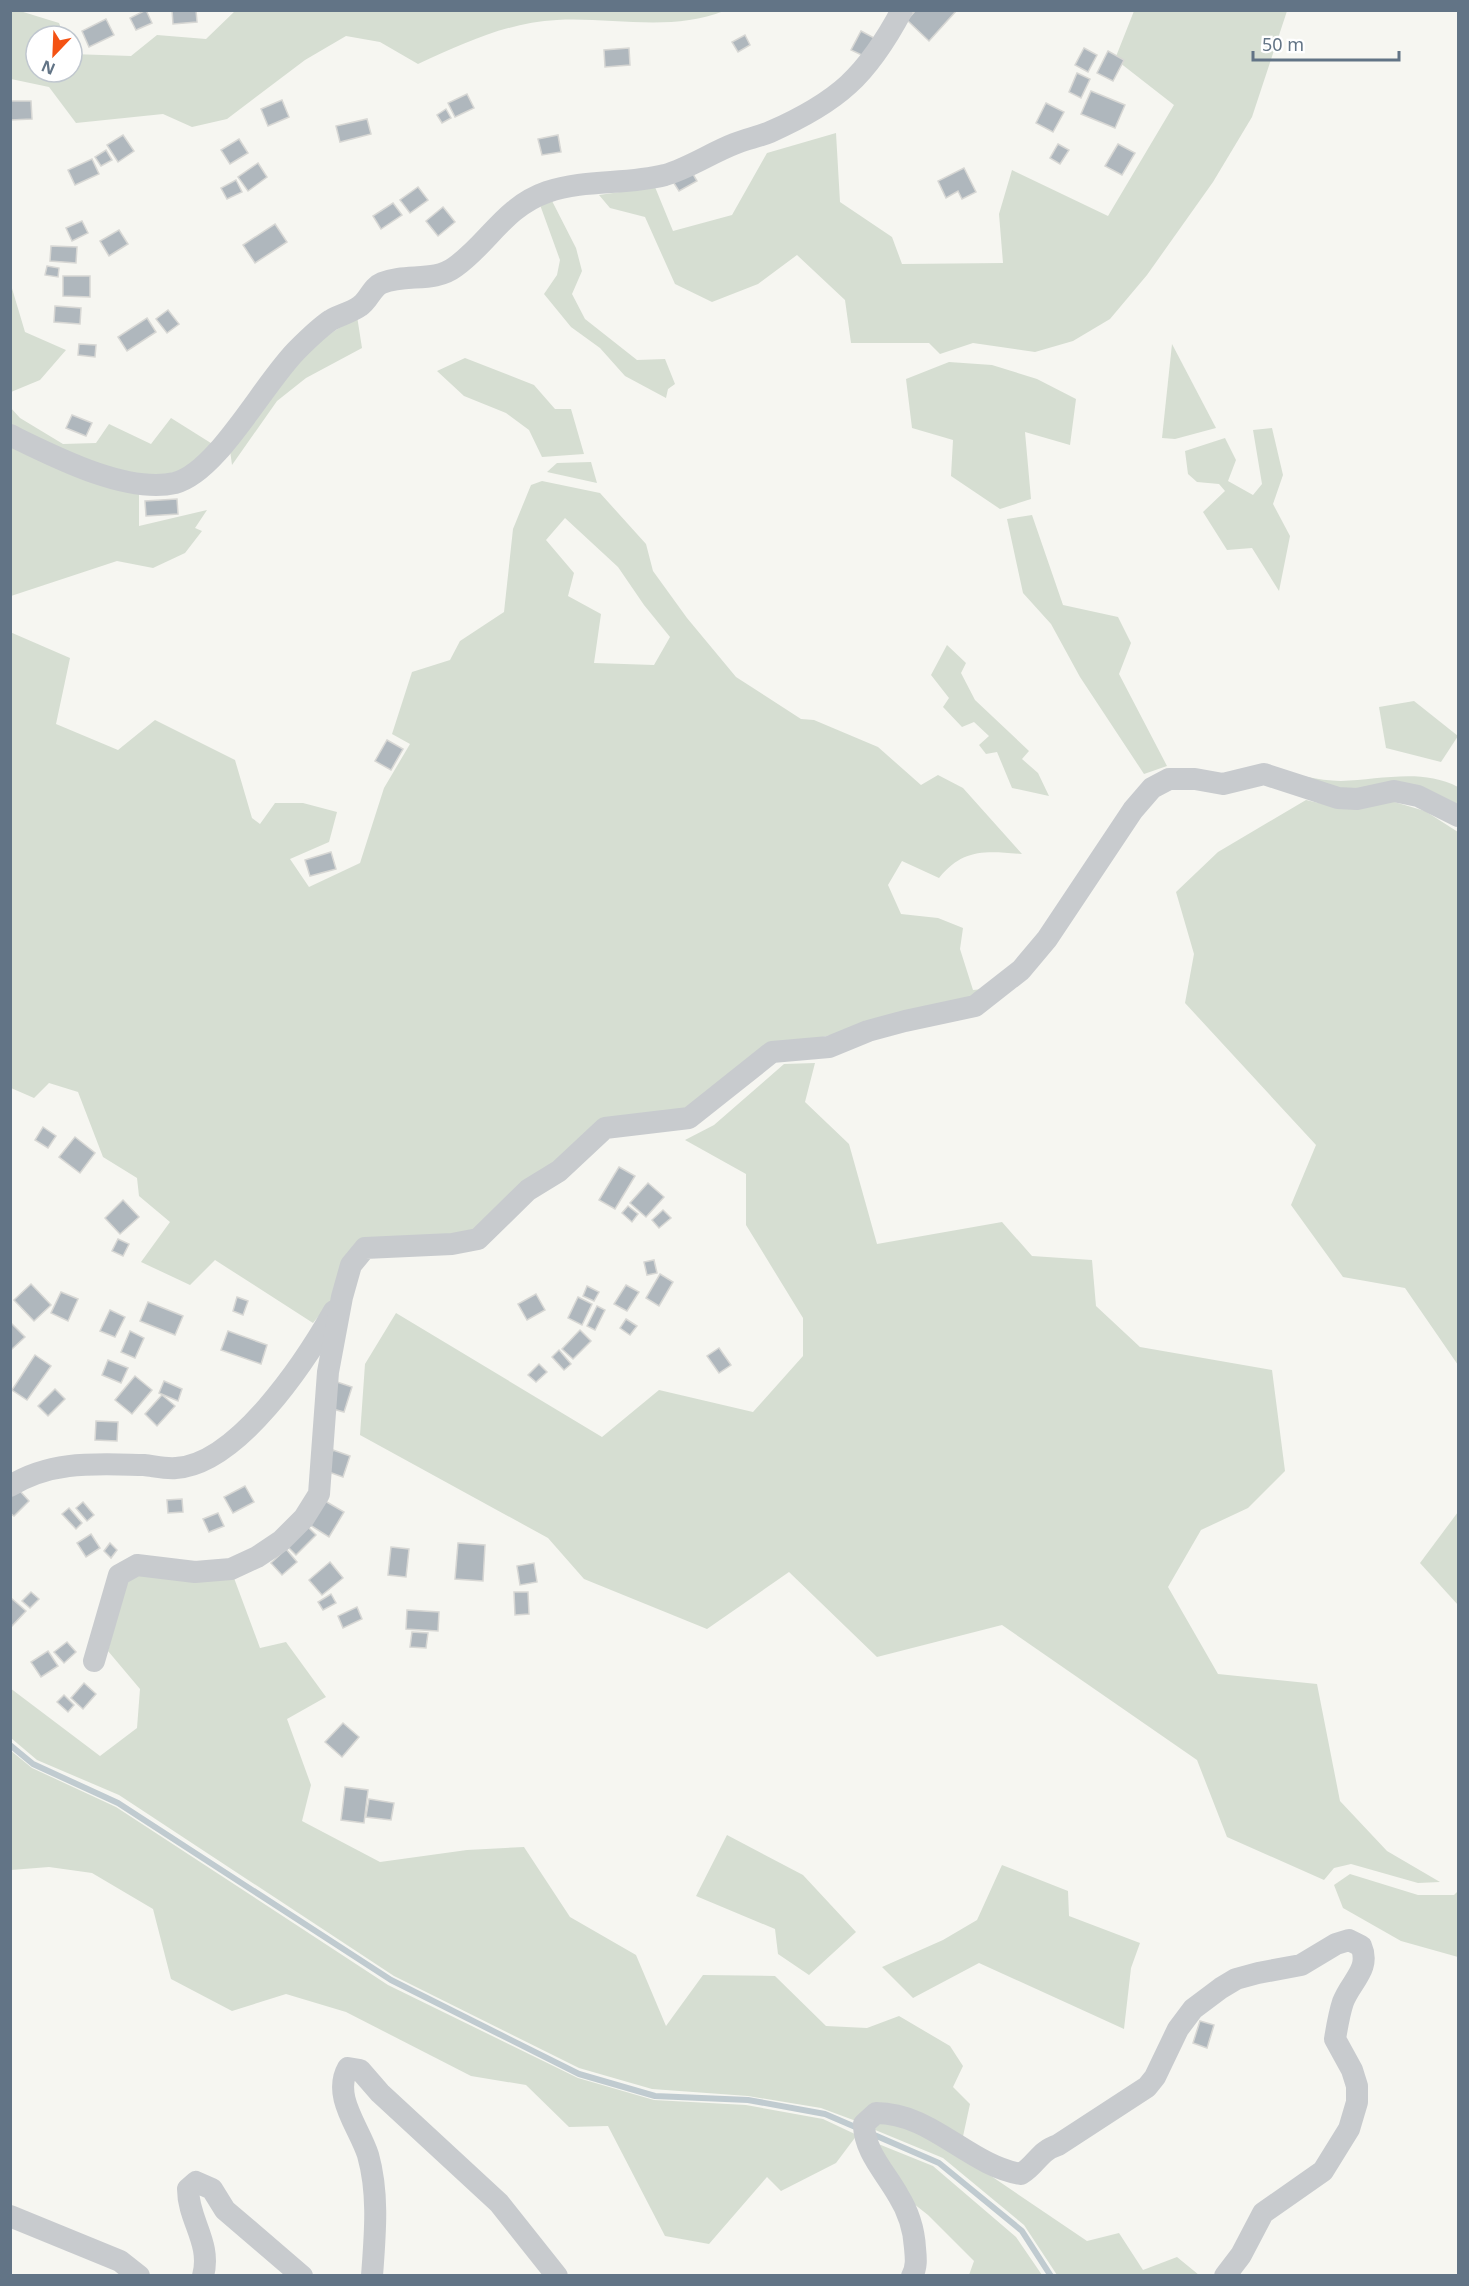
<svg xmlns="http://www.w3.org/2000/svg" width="1469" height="2286" viewBox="0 0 1469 2286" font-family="'Noto Sans',sans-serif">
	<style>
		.green { fill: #d6ded2; fill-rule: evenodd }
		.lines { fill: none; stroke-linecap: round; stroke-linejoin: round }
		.stream { stroke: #c0cbd0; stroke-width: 6 }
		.building { fill: #afb7bd; stroke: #d7d7d4; stroke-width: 1.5 }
		.minor { stroke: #c8cbce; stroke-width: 22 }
	</style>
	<rect width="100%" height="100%" fill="#f6f6f1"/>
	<g class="green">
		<path d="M10,11H20L59,23L64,36H36V72H72V54L131,56L157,35L206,39L235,11H724C672,32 611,17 557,20C505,23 465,43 418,64L380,42L346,36L305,60L227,119L192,127L163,114L76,123L49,87L11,79Z"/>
		<path d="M1134,11H1287L1252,117L1213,182L1147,275L1110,319L1073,341L1035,352L973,343L940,354L929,343H851L845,300L797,255L758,284L712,302L675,284L645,217L610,208L599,195L655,187L673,231L732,215L767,153L836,133L840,202L892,237L902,264L1003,263L999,214L1012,170L1108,216L1174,105L1115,59Z"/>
		<path d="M550,197L576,248L582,271L572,294L585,319L637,360L665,359L675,384L668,389L666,398L625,376L600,348L571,327L544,294L557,275L560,260L539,202Z"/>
		<path d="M11,285L25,332L66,350L40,380L11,392Z"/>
		<path d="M357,316L362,348L306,378L277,401L232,465L229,443L303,352Z"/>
		<path d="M1172,344L1216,428L1175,439L1162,438Z"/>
		<path d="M465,358L534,385L555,409H571L584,454L542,457L529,430L506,413L464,396L437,371Z"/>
		<path d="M949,362L992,365L1037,379L1076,399L1070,445L1025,432L1031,499L1000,509L951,476L953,440L912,428L906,379Z"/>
		<path d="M10,407L20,418L63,444L96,443L109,424L151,444L171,418L214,445C208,451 202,460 195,465C147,498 58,449 11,429Z"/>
		<path d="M1272,428L1283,475L1273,504L1290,536L1279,591L1252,548L1227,550L1203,512L1225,491L1219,484L1197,482L1188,474L1185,451L1225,438L1236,460L1228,481L1253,495L1262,484L1253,430Z"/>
		<path d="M10,443L139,491V526L207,510L195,528L202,531L185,553L153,568L117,561L11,596Z"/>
		<path d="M591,462L597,483L547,472L557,463Z"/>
		<path d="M542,481L600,493L646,544L653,571L687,618L736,677L801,719L814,720L878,747L921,785L938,775L963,788L1022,854C986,851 963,848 939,878L902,861L888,885L901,914L938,918L963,928L960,949L973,990L994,988L967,1003L797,1043L686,1113L601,1126L475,1235L383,1239L313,1323L215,1260L190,1285L141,1262L170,1222L139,1196L137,1178L103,1157L78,1092L49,1083L34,1098L11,1088L10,632L70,658L56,724L118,750L155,720L235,760L252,818L260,824L275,803H303L337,812L329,842L290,859L309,887L360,863L384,788L410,744L392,734L412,672L450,660L460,641L504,612L513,529L531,485ZM565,518L618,567L644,605L670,637L654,665L594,663L601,614L568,596L574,573L546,540Z"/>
		<path d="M1032,515L1063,605L1118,617L1131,643L1119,674L1167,766L1144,774L1080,677L1051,624L1023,593L1007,519Z"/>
		<path d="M947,645L966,663L961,673L975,700L1029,751L1022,759L1038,773L1049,796L1012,788L997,752L986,754L979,745L989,736L974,722L962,727L943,707L949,698L931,675Z"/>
		<path d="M1414,701L1458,736L1441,762L1386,748L1379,707Z"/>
		<path d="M1264,767C1288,772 1316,781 1341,781C1380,780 1421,768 1458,787V809L1354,793Z"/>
		<path d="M1306,800L1345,809L1391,801L1425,811L1458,832V1365L1405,1288L1343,1277L1291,1205L1316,1145L1185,1003L1194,954L1176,892L1218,852Z"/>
		<path d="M815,1063L805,1102L849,1144L877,1244L1002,1222L1032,1256L1092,1260L1096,1306L1140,1347L1272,1370L1285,1471L1248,1508L1201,1530L1168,1587L1218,1674L1317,1684L1340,1801L1387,1851L1440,1882L1418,1883L1351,1864L1334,1868L1324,1880L1227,1837L1197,1760L1002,1625L877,1657L789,1572L707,1629L584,1579L548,1538L360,1435L365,1364L396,1313L602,1437L659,1390L753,1412L803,1356V1318L746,1225V1174L685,1140L714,1125L784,1064Z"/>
		<path d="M1458,1512V1605L1420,1563Z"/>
		<path d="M141,1574L234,1578L260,1648L286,1642L326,1697L287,1719L311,1785L302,1821L380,1862L467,1850L524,1847L570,1917L636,1955L666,2026L703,1975L775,1976L826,2026L867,2028L899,2016L950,2046L963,2066L953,2087L970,2104L962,2141L928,2120L856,2121L821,2108L748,2096L652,2089L579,2068L394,1976L119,1795L37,1760L11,1738L10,1688L100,1756L137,1728L140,1689L108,1651L126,1579Z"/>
		<path d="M10,1750L32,1768L116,1807L388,1985L578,2078L654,2100L746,2105L823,2119L857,2135L836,2163L781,2191L767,2177L709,2244L665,2236L608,2126L569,2127L526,2085L471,2076L346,2012L286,1994L232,2011L171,1979L153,1909L92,1873L49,1867L11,1870Z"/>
		<path d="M727,1835L803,1875L856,1932L809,1975L778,1954L775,1929L696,1896Z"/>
		<path d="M1002,1865L1068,1891L1069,1916L1140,1943L1131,1968L1124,2029L979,1963L913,1998L882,1967L943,1940L977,1920Z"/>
		<path d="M1350,1874L1418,1895H1454L1458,1891V1957L1401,1941L1343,1908L1334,1885Z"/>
		<path d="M896,2119L966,2159L1087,2241L1119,2233L1143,2270L1177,2257L1199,2275H1057L1024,2225L943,2158L868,2127Z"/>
		<path d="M871,2141L933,2166L1016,2237L1042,2275H969L974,2261L928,2215L909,2200Z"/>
	</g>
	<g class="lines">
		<g class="stream">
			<path d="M10,1745L33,1764L118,1803L391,1980L579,2074L655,2096L748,2100L825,2114L860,2129"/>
			<path d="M872,2134L939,2163L1022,2231L1051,2276"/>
		</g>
	</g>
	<g class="building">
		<path d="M146,10L152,23L136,30L130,18Z"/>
		<path d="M172,10H196L197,22L173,24Z"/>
		<path d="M916,10H957L929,41L907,20Z"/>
		<path d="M106,19L114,35L89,47L82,31Z"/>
		<path d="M861,31L876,39L866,57L851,50Z"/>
		<path d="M745,35L750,45L738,52L732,42Z"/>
		<path d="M629,48L630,65L605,67L604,50Z"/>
		<path d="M1084,48L1097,55L1088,72L1075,65Z"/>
		<path d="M1108,51L1124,60L1113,81L1097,73Z"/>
		<path d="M1077,73L1090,79L1081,98L1069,92Z"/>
		<path d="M1091,91L1125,105L1115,128L1081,114Z"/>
		<path d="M467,94L474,108L455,117L448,103Z"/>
		<path d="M282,100L289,117L268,126L261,109Z"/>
		<path d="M10,101H31L32,119L10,120Z"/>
		<path d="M1046,103L1064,112L1053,132L1036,123Z"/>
		<path d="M446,109L451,118L442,123L437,115Z"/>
		<path d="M367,119L371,134L340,142L336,126Z"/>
		<path d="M123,135L134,151L118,162L107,145Z"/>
		<path d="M558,135L561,152L542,155L538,139Z"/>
		<path d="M239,139L248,153L230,164L221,150Z"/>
		<path d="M1058,144L1069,150L1060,164L1050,158Z"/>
		<path d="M1118,144L1135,153L1122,175L1105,166Z"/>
		<path d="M106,150L112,160L101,166L95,157Z"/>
		<path d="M92,159L99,174L75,185L68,170Z"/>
		<path d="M258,163L267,177L248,191L238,177Z"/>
		<path d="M964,168L976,192L962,199L958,191L946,198L938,181Z"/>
		<path d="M690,169L697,181L679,191L672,180Z"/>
		<path d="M236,180L242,192L227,199L221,188Z"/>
		<path d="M418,187L428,200L410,213L400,200Z"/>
		<path d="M393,203L402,215L381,229L373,216Z"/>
		<path d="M443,207L455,222L438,236L426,221Z"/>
		<path d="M82,221L88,233L72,241L66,228Z"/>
		<path d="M275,224L287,242L255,263L243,245Z"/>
		<path d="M119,230L128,244L109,256L100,241Z"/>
		<path d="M51,246L77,247L76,263L50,261Z"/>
		<path d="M47,266L59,268L58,277L45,275Z"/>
		<path d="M63,276H90V297L63,296Z"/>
		<path d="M55,306L81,308L80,324L54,322Z"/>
		<path d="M168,310L179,324L167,333L156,319Z"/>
		<path d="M147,318L156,332L127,351L118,337Z"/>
		<path d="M79,344L96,345L95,357L78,355Z"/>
		<path d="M72,415L92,423L86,436L66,428Z"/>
		<path d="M177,499L178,514L146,516L145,501Z"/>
		<path d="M387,740L403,749L391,770L375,761Z"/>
		<path d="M331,852L336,869L310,876L305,860Z"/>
		<path d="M43,1127L56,1136L48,1148L35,1140Z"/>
		<path d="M75,1137L95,1153L80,1173L59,1157Z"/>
		<path d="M619,1167L635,1176L615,1209L599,1200Z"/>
		<path d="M648,1183L664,1197L646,1217L630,1203Z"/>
		<path d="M123,1200L139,1217L120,1234L105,1218Z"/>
		<path d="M628,1206L638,1214L632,1222L622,1213Z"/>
		<path d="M663,1210L671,1218L659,1228L652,1220Z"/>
		<path d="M118,1239L129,1244L123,1256L112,1251Z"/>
		<path d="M654,1260L657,1273L647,1275L644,1262Z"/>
		<path d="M660,1274L673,1282L659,1306L646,1298Z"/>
		<path d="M31,1284L51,1305L34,1321L14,1300Z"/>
		<path d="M626,1285L639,1292L627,1311L614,1304Z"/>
		<path d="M587,1286L599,1292L594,1301L583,1296Z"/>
		<path d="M61,1292L78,1299L68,1321L51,1313Z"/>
		<path d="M536,1294L545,1310L527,1320L518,1304Z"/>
		<path d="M237,1297L248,1301L243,1315L233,1311Z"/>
		<path d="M578,1297L592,1304L582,1325L568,1318Z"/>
		<path d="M148,1302L183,1316L175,1335L140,1321Z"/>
		<path d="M597,1306L605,1310L595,1330L587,1326Z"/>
		<path d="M110,1310L125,1317L115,1337L100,1331Z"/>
		<path d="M626,1319L637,1326L630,1335L620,1328Z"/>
		<path d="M11,1323L25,1337L12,1349L10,1347Z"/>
		<path d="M580,1330L591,1341L573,1359L562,1349Z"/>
		<path d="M130,1331L144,1338L135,1358L121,1352Z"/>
		<path d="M228,1331L267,1345L261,1364L221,1350Z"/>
		<path d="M719,1348L731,1365L719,1373L707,1356Z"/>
		<path d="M559,1350L571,1364L564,1370L552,1357Z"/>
		<path d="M35,1355L51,1366L27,1400L12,1390Z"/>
		<path d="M108,1360L128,1368L121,1383L102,1375Z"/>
		<path d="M539,1364L547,1372L536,1382L528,1375Z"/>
		<path d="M135,1376L152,1390L132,1414L115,1400Z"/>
		<path d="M164,1381L182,1389L178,1401L159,1393Z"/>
		<path d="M337,1382L352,1387L344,1412L329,1408Z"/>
		<path d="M55,1389L65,1399L48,1416L38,1406Z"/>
		<path d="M162,1395L175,1406L157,1426L145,1414Z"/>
		<path d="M96,1421L118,1422L117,1441L95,1440Z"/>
		<path d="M333,1450L350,1456L343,1477L326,1471Z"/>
		<path d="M245,1486L254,1502L233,1513L224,1497Z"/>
		<path d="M18,1489L29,1501L14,1516L10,1513V1496Z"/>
		<path d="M182,1499L183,1512L168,1513L167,1500Z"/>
		<path d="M325,1501L344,1512L329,1537L310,1525Z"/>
		<path d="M83,1502L94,1515L87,1521L76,1508Z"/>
		<path d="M69,1508L82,1523L76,1529L62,1514Z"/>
		<path d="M218,1513L224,1526L209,1532L203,1519Z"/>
		<path d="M304,1523L316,1535L296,1555L285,1544Z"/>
		<path d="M91,1534L100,1548L86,1557L77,1543Z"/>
		<path d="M110,1543L117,1550L111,1558L104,1551Z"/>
		<path d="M458,1543L485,1545L483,1581L455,1579Z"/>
		<path d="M391,1547L409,1549L406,1577L388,1575Z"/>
		<path d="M286,1549L297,1562L282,1575L271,1563Z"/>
		<path d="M330,1562L343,1578L322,1595L309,1580Z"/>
		<path d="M534,1563L537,1582L520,1585L517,1566Z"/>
		<path d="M31,1592L39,1599L30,1608L22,1601Z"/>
		<path d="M514,1592H528L529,1614L515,1615Z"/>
		<path d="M331,1594L336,1603L323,1610L318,1602Z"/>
		<path d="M11,1598L26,1611L10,1628V1598Z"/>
		<path d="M357,1607L362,1619L343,1628L338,1616Z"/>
		<path d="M407,1610L439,1612L438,1631L406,1629Z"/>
		<path d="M412,1632L428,1633L426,1648L410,1647Z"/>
		<path d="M67,1642L76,1652L64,1663L54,1652Z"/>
		<path d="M48,1651L58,1666L41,1677L31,1662Z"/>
		<path d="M84,1683L96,1694L83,1709L71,1698Z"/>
		<path d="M64,1695L74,1705L68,1712L57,1702Z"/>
		<path d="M343,1723L359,1737L342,1757L325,1742Z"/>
		<path d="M345,1787L368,1790L364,1823L341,1820Z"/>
		<path d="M369,1799L394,1803L391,1820L366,1817Z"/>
		<path d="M1200,2021L1214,2025L1207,2048L1193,2043Z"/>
	</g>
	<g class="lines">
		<g class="minor">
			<path d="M10,435C53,456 126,494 175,483C218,472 264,382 298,349C308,339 319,328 331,320C340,315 352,312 360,306C369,300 372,287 382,283C406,273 434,283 455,267C489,243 504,207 547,192C585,179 626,185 665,175C689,168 711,153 734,144C746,139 758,137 770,132C838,102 867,76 902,10"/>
			<path d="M10,1486C52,1460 96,1464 144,1465C154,1466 165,1469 176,1468C238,1464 305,1362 334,1311"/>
			<path d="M94,1661L119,1575L137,1565L195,1572L231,1569L257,1557L281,1541L304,1518L319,1494L328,1372L342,1297L351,1265L365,1248L452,1244L478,1239L528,1190L559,1171L605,1128L689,1118L772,1052L829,1047L868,1031L905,1021L975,1006L1021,970L1047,939L1133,810L1152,788L1169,779H1195L1223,784L1264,774L1338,798L1357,799L1394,791L1418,796L1458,816"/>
			<path d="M10,2216L120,2261L139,2276"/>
			<path d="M203,2276C212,2243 188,2220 188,2189L196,2182L212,2189L225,2210L302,2276"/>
			<path d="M372,2276C375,2235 379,2194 368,2155C359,2127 332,2096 348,2068L360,2070L380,2093L499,2203L557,2276"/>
			<path d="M912,2276C917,2267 916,2258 915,2248C914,2230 908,2211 898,2195C885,2172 864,2151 864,2124L876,2113C932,2113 968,2165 1021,2174C1037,2164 1039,2151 1058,2145L1147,2087L1155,2077L1178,2029L1193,2009L1221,1988L1236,1979L1258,1973L1301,1965L1336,1944L1349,1940L1361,1946C1371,1969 1351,1981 1343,2002C1339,2014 1337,2027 1335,2039L1352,2070L1357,2086V2102L1349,2129L1323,2171L1263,2213L1241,2255L1225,2276"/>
		</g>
	</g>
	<rect width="1469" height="2286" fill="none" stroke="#627486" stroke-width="24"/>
	<g transform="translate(54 54) rotate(203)"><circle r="28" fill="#ffffff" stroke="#c0c7cf" stroke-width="1.5"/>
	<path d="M0-4.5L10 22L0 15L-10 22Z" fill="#f45213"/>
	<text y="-9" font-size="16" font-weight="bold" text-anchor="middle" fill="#627486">N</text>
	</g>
	<path d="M1253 51v9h146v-9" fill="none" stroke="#627486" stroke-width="3"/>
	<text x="1262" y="51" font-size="18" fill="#627486" stroke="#ffffff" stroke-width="4.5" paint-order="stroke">50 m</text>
</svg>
